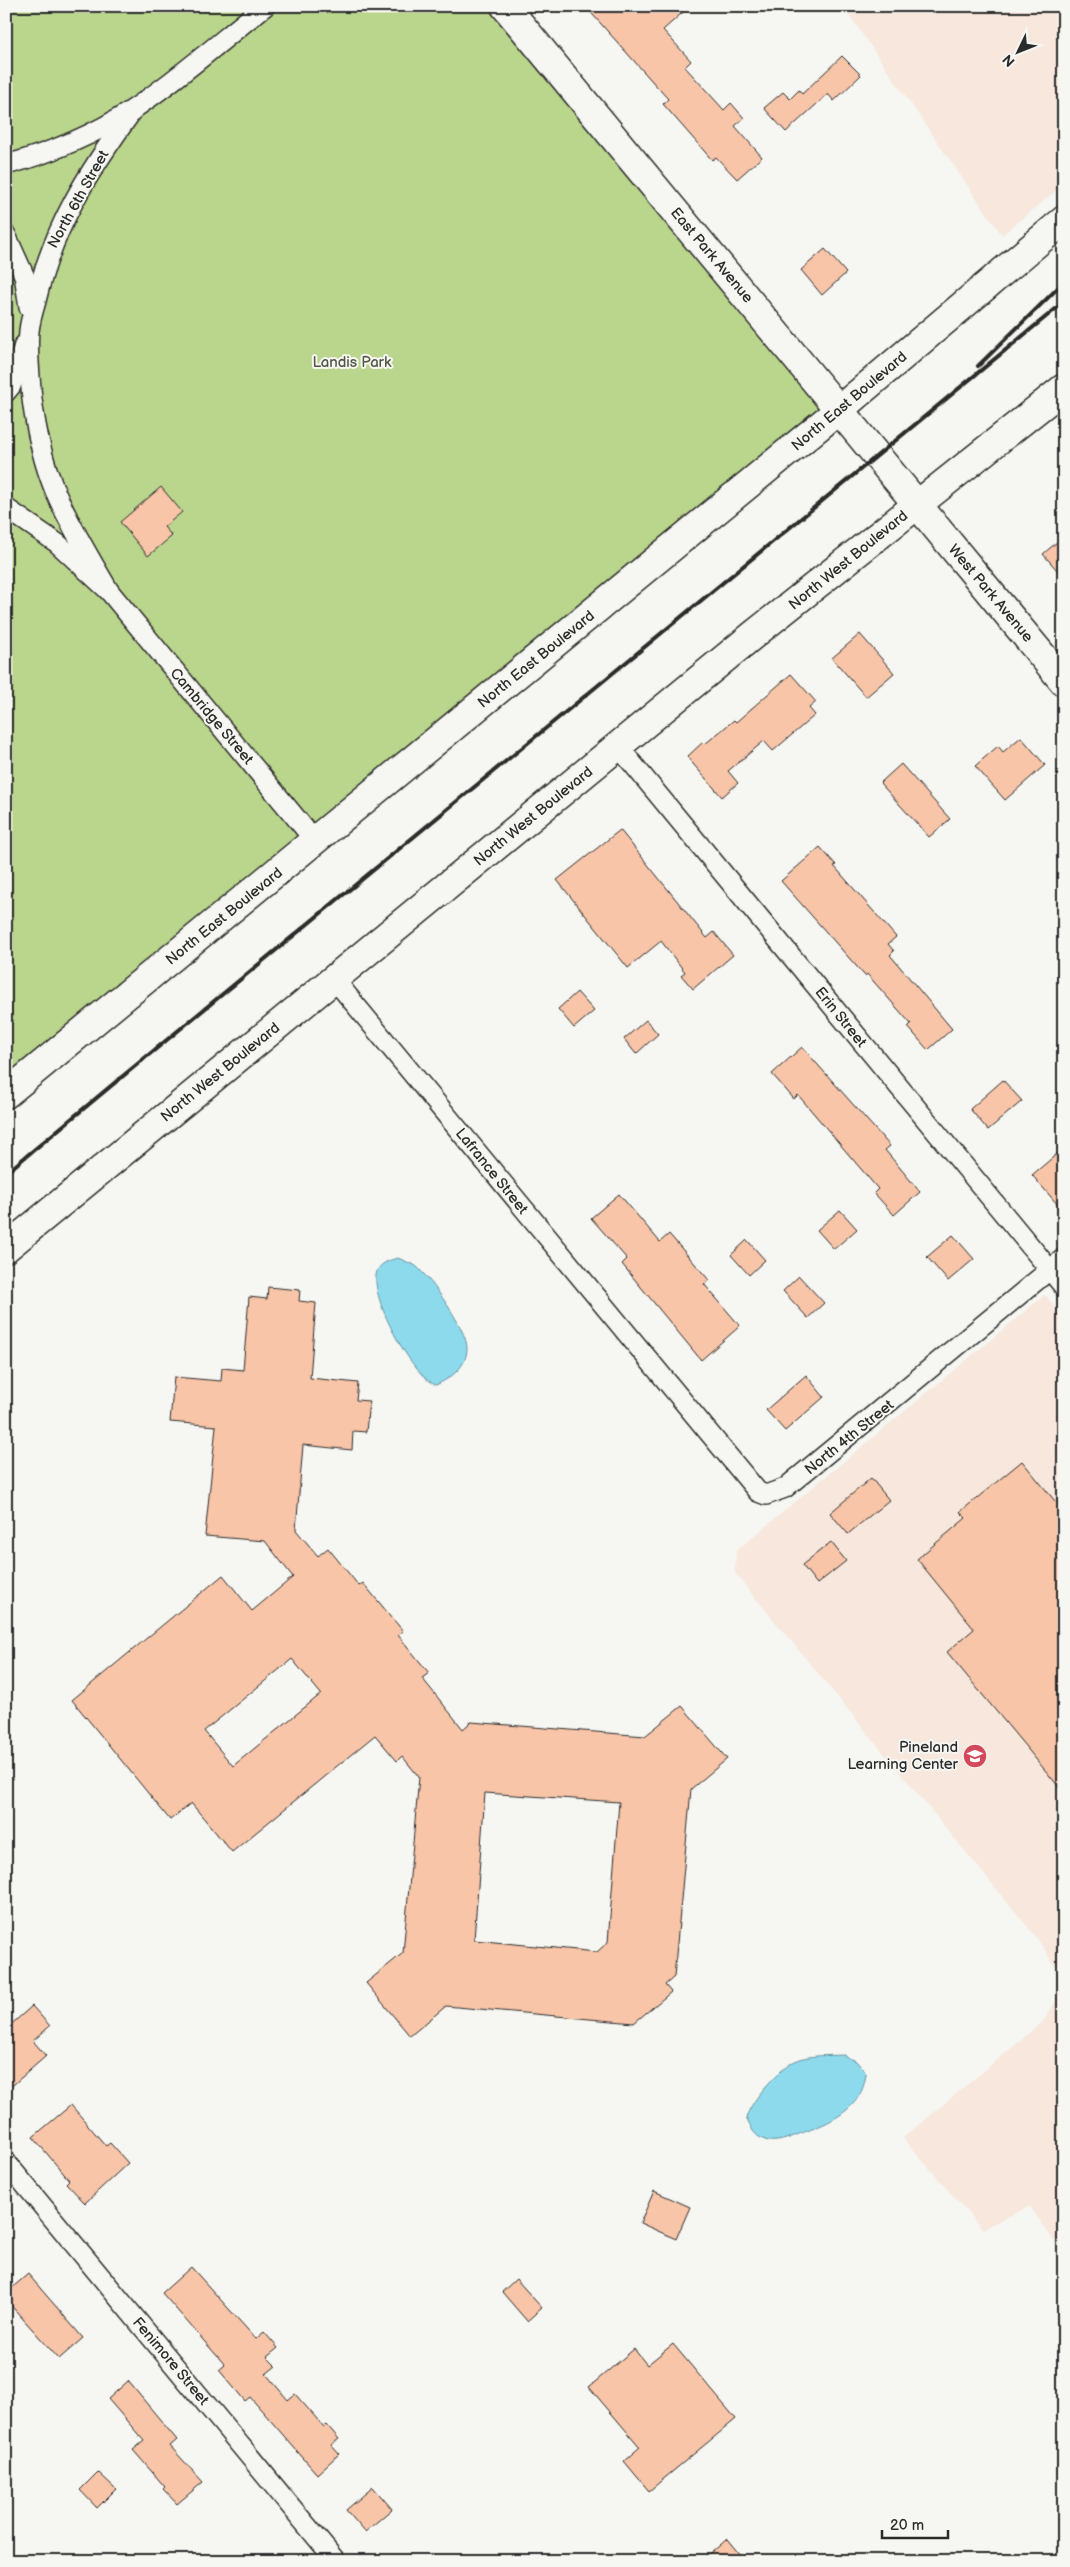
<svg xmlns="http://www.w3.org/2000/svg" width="1070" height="2567" viewBox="0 0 1070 2567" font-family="'Balsamiq Sans',sans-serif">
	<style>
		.built { fill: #f7e7dc }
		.green { fill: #bad58c; stroke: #72805c }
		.water { fill: #8edaed; stroke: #66949f }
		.building { fill: #f8c5a8; stroke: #2b2b2b; fill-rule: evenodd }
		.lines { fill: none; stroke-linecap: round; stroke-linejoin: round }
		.minor-casing { stroke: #2b2b2b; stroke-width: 22 }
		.secondary-casing { stroke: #2b2b2b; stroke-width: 31 }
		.minor { stroke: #f6f6f2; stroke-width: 19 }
		.secondary { stroke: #f6f6f2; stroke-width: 28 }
		.rail { stroke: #2b2b2b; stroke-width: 4 }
		.labels { text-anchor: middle; stroke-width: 4; stroke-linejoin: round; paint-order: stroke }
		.street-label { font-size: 15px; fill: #2b2b2b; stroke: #f6f6f2 }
		.park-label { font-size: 15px; fill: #4f5643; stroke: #f6f6f2 }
		.poi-label { font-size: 15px; fill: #2b2b2b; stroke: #f6f6f2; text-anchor: end }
	</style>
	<rect width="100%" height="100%" fill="#f6f6f2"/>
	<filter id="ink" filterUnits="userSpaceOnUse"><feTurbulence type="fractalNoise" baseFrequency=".02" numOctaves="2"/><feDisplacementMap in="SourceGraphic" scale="10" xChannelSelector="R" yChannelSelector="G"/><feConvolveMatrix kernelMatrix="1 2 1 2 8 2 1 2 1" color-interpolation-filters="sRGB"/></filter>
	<g filter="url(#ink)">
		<g class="built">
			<path d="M843,6H1064V184L1002,235Z"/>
			<path d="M1045,1295L1064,1318V2256L1030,2206L982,2229L903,2138L1043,2022L1056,2001L1059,1972L1037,1938L735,1573L736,1551Z"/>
		</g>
		<path class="green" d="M6,6H506L840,409L6,1094Z"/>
		<g class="water">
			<path d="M398,1258C404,1261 411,1263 416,1266C431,1279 467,1329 467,1348C467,1367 451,1378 436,1385C413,1378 365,1291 378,1269C383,1262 390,1260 398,1258Z"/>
			<path d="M843,2055L856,2061L866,2073C863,2110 829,2123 799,2134C789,2138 776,2144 765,2140C754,2136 751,2128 746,2118C752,2099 776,2073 793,2062C808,2054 828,2056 843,2055Z"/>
		</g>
		<g class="building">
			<path d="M585,6H690L663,30L691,61L685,67L724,110L731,103L744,118L735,126L762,157L737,179L716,157L712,160L663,104L668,99Z"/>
			<path d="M842,56L861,75L834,101L828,94L786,132L764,108L783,92L790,99L799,90L802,94Z"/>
			<path d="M825,249L846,273L822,295L801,270Z"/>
			<path d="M161,487L182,512L164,527L172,536L148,556L120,522Z"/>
			<path d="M1064,536V578L1043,554Z"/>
			<path d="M860,634L894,673L866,697L832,658Z"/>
			<path d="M791,674L816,702L809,708L815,715L773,751L764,741L728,771L738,783L722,797L687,757L703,742L705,744L734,720L736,722Z"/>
			<path d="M1021,737L1045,765L1005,800L975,766L998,746L1003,752Z"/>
			<path d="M901,764L950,819L929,837L880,783Z"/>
			<path d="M620,830L707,938L714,932L733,955L693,989L681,975L685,972L661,941L628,968L557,880Z"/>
			<path d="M820,847L836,865L834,866L896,937L888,944L894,951L890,955L952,1029L928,1050L908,1027L911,1024L867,974L865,976L781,881Z"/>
			<path d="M577,992L594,1011L574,1028L558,1009Z"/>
			<path d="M646,1020L658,1034L636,1054L624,1039Z"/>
			<path d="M802,1047L890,1146L885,1150L920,1192L894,1215L874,1193L878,1189L798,1095L794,1099L772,1074Z"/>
			<path d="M1003,1080L1022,1101L988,1130L970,1109Z"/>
			<path d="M1064,1148V1212L1032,1175Z"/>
			<path d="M619,1194L660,1242L669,1234L709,1280L704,1284L740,1326L701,1360L622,1264L627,1259L591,1218Z"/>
			<path d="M840,1210L857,1229L834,1249L817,1230Z"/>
			<path d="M953,1235L974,1259L948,1281L927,1257Z"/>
			<path d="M747,1240L765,1260L749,1275L731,1255Z"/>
			<path d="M799,1276L824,1303L808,1318L783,1291Z"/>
			<path d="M268,1287L300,1290L299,1301L316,1303L310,1378L358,1383L356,1400L369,1401L366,1432L353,1431L352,1450L303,1445L296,1530L318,1556L328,1548L359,1586L363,1583L403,1631L398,1635L429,1673L422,1678L463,1729L471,1722L645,1736L682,1706L727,1759L691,1789L674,1977L665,1985L671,1992L634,2023L446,2006L410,2036L366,1983L403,1953L419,1777L402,1756L397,1761L375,1735L232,1852L191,1803L170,1820L72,1700L223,1575L252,1611L293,1577L265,1541L205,1536L216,1426L170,1422L174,1377L221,1381L222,1368L243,1370L249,1297L267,1299ZM292,1659L321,1694L233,1766L204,1731ZM485,1793L619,1802L608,1942L597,1952L474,1940Z"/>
			<path d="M806,1375L824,1397L785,1431L766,1410Z"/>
			<path d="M1022,1461L1055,1501L1064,1493V1793L947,1652L974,1629L917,1559L966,1518L960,1512Z"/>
			<path d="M871,1478L889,1500L848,1534L830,1513Z"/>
			<path d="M831,1542L846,1561L817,1584L802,1565Z"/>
			<path d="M32,2006L50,2026L33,2041L46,2056L6,2091V2029Z"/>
			<path d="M71,2105L106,2146L110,2143L128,2163L85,2203L66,2183L69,2180L33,2137Z"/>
			<path d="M654,2191L690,2207L676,2239L640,2223Z"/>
			<path d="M191,2267L256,2339L264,2332L278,2348L267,2357L276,2366L266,2374L288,2400L295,2394L324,2427L327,2425L339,2439L331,2445L339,2454L317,2474L250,2397L245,2401L219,2370L225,2365L162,2293Z"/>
			<path d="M28,2274L83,2338L59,2359L6,2300V2293Z"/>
			<path d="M516,2279L542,2308L527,2321L502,2292Z"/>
			<path d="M673,2344L736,2419L649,2491L624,2461L640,2447L589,2387L634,2349L647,2365Z"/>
			<path d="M128,2381L177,2440L170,2446L203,2482L177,2504L163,2489L165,2487L133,2450L144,2441L108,2399Z"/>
			<path d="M98,2472L116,2489L97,2508L80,2490Z"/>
			<path d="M373,2487L392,2509L365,2532L346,2510Z"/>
			<path d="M727,2539L745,2561H702Z"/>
		</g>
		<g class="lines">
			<g class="minor-casing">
				<g id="minor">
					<path d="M6,165C50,153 94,135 132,110C177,80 222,40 265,6"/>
					<path d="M6,235L24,275L29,307"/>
					<path d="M6,392L11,386L24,345"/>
					<path d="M6,508L57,543L109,591L315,841"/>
					<path d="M109,591C90,558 70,526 55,491C43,462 36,430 32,399C30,376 27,353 29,331C30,321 33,311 36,301C53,226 89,171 133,110"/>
					<path d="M618,746L1064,1287"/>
					<path d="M334,979L758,1492L766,1495L785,1488L1064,1258"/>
					<path d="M6,2162L336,2561"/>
				</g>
			</g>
			<g class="secondary-casing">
				<g id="secondary">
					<path d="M505,6L1064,682"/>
					<path d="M6,1094L840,409L1064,220"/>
					<path d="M6,1248L752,636L1064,388"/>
				</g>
			</g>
			<use href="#minor" class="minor"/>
			<use href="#secondary" class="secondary"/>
			<g class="rail">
				<path d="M978,366L1064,282"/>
				<path d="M6,1173C357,881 712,594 1064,302"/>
			</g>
		</g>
	</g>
	<defs>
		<g id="school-disc" transform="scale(1.25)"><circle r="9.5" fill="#d1495b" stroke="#f6f6f2"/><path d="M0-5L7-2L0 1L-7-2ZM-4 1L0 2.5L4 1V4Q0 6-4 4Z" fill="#fff"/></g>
	</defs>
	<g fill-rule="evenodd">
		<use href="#school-disc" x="975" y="1756"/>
	</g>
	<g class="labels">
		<g class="street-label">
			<text transform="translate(78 199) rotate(-61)" y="5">North 6th Street</text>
			<text transform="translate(712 255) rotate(50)" y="5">East Park Avenue</text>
			<text transform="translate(849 401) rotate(-40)" y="5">North East Boulevard</text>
			<text transform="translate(848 560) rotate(-39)" y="5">North West Boulevard</text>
			<text transform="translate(991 593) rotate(50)" y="5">West Park Avenue</text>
			<text transform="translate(536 659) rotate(-39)" y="5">North East Boulevard</text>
			<text transform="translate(212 716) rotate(50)" y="5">Cambridge Street</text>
			<text transform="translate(533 816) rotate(-39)" y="5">North West Boulevard</text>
			<text transform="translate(224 916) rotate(-39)" y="5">North East Boulevard</text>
			<text transform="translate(841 1017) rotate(51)" y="5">Erin Street</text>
			<text transform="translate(220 1072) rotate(-39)" y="5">North West Boulevard</text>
			<text transform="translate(492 1171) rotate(51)" y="5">Lafrance Street</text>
			<text transform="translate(849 1437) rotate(-39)" y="5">North 4th Street</text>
			<text transform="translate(171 2361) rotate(50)" y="5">Fenimore Street</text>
		</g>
		<g class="park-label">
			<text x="352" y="367">Landis Park</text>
		</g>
		<g class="poi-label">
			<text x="958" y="1752">Pineland<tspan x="958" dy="17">Learning Center</tspan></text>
		</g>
	</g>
	<rect width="1070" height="2567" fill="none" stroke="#f6f6f2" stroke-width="25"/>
	<rect x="12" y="12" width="1045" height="2542" fill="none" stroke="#2b2b2b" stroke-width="2" filter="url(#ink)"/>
	<g transform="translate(1018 52) rotate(227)" stroke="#f6f6f2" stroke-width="4" paint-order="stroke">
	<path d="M0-4L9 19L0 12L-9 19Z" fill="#2b2b2b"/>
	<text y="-8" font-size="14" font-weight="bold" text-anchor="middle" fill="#2b2b2b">N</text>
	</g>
	<path d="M882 2530v8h66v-8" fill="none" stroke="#2b2b2b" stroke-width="2.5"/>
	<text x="890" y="2530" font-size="15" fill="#2b2b2b" stroke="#f6f6f2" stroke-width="4" paint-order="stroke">20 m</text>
</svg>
